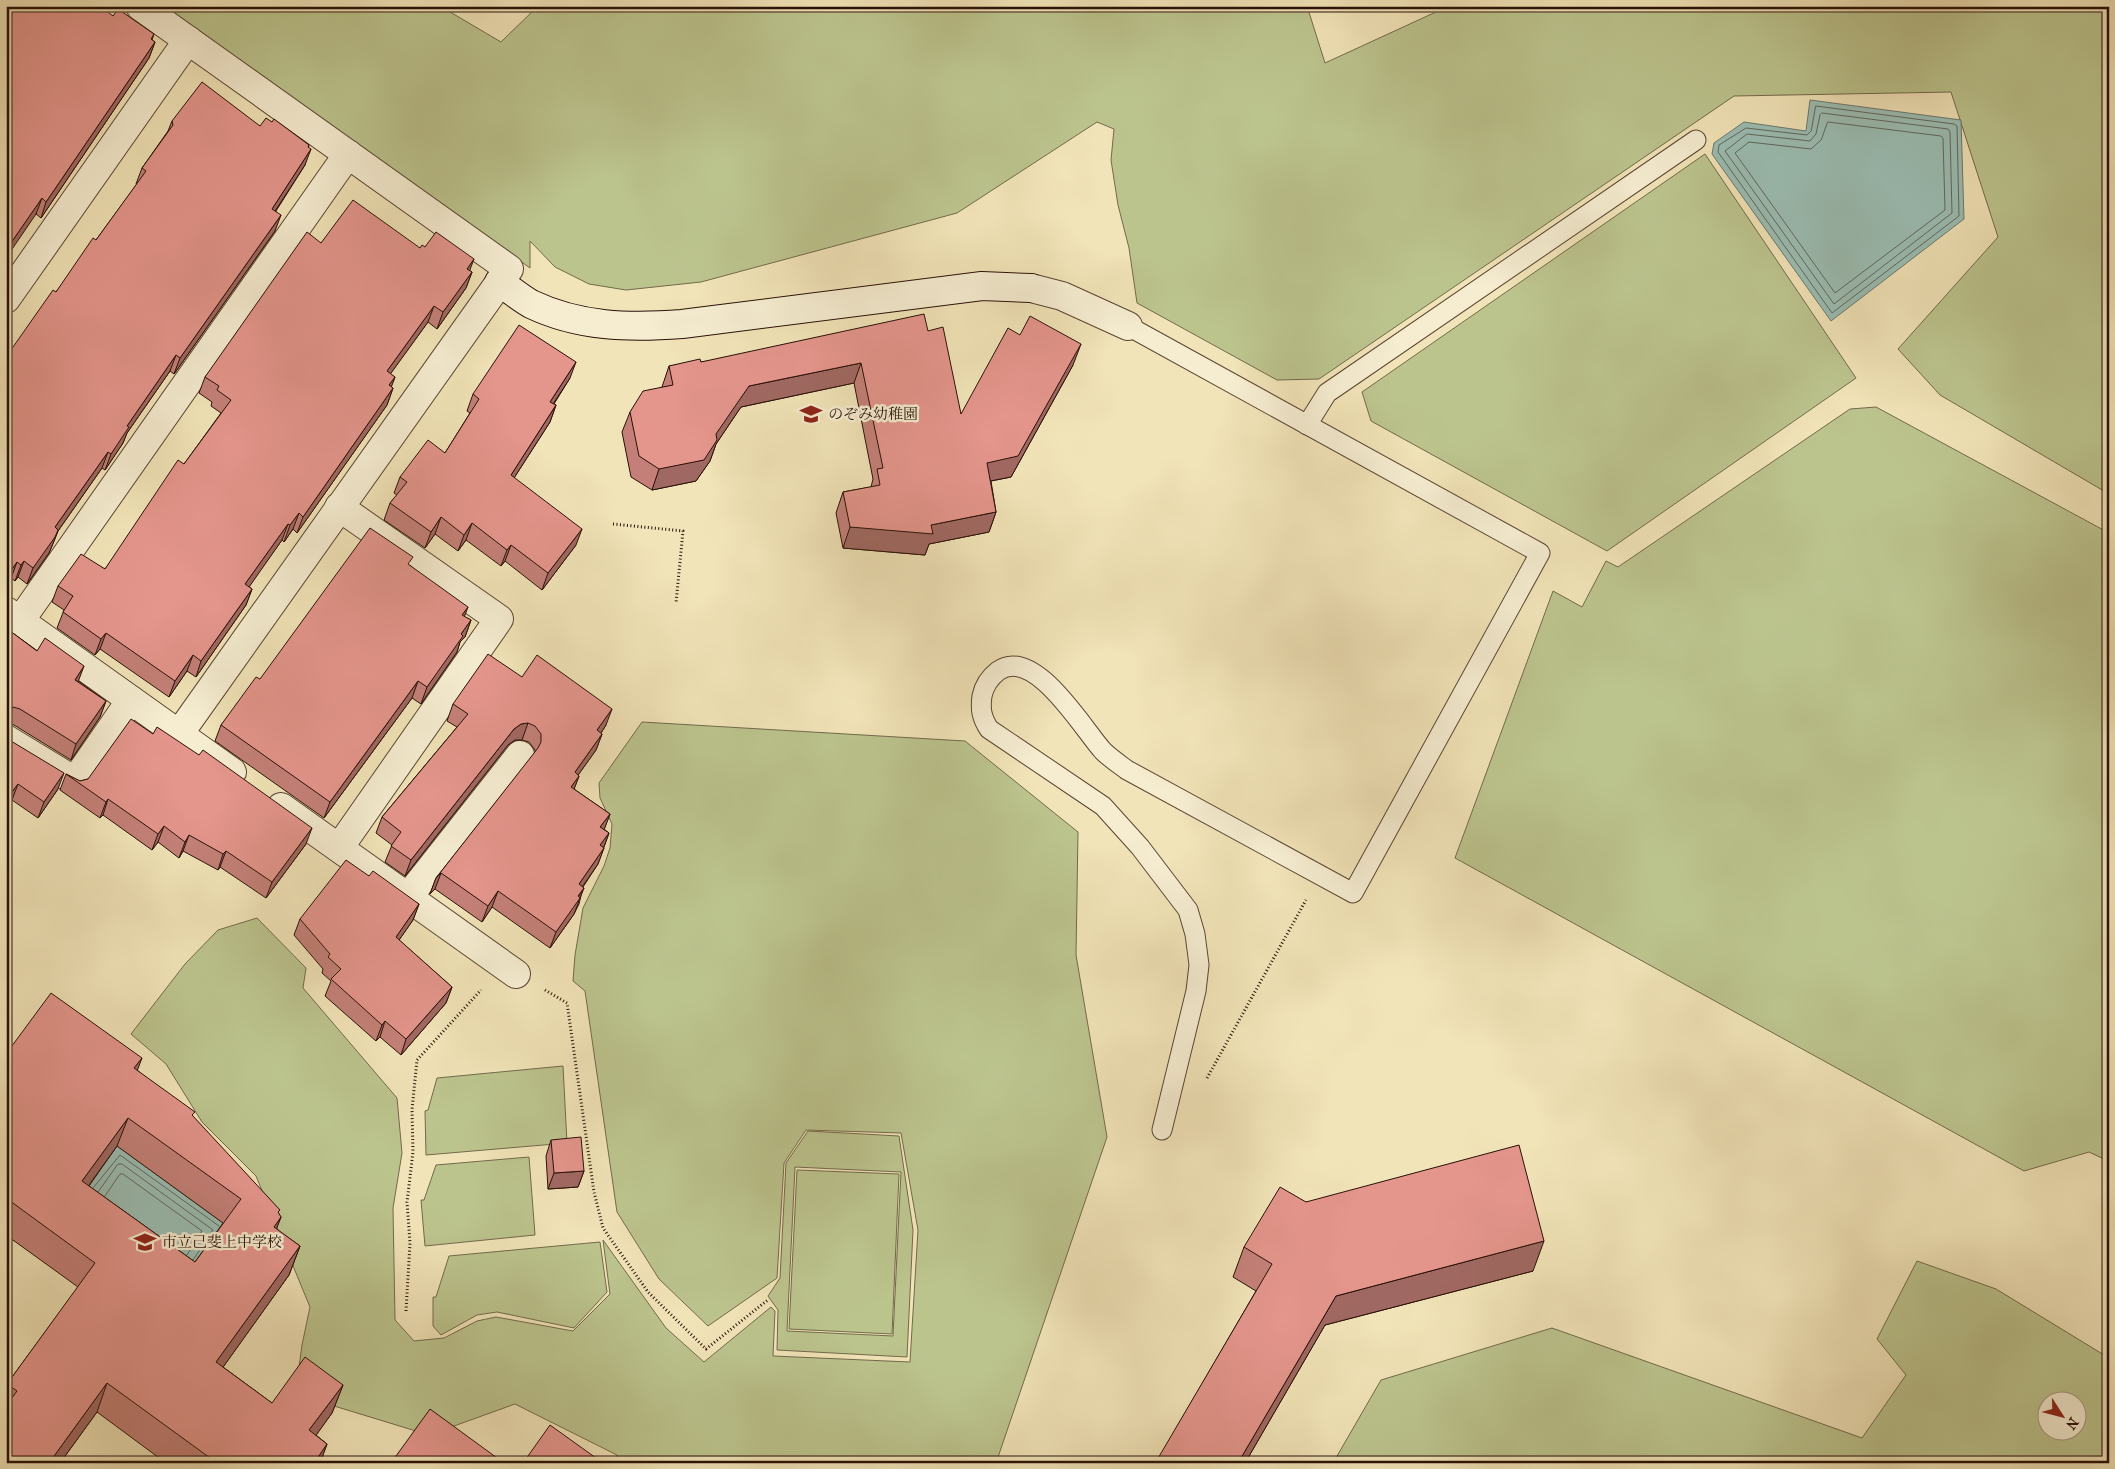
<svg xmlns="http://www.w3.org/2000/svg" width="2115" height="1469" viewBox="0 0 2115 1469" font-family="'IM FELL French Canon','Noto Serif JP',serif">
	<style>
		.green { fill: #bcc48e; stroke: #726a4a; fill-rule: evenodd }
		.water { fill: #9bbeb4; stroke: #6d786f }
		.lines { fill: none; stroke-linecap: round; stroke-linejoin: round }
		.shore { stroke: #62675e; stroke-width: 1 }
		.lane-casing { stroke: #5b4533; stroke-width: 21 }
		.street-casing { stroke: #5b4533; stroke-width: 30 }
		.secondary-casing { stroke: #291007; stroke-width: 30 }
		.path { stroke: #291007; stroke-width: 3; stroke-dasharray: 1 2.5; stroke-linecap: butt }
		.lane { stroke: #f6edd1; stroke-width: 19 }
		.street { stroke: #f6edd1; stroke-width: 28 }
		.secondary { stroke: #f6edd1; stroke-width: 28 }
		.wall { fill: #c48078; stroke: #291007; fill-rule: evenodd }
		.shaded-wall { fill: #a06862; stroke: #291007 }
		.building { fill: #e4958c; stroke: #291007; fill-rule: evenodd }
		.labels { text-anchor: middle; stroke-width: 5; stroke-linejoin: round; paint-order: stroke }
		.poi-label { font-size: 15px; fill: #291007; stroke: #f6edd1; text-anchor: start }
	</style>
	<rect width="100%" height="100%" fill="#f1e4b8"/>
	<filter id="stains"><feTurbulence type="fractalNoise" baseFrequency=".004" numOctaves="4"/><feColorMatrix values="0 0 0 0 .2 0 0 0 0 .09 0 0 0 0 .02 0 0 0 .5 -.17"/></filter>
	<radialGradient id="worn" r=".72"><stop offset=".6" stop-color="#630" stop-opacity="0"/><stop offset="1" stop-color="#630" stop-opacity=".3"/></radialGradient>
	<g class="green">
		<path d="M164,6H440L501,42L538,6H1307L1325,63L1449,6H2109V494L1940,395L1898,349L1998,237L1951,92L1734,96L1319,379L1277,380L1137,303L1129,248L1118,205L1111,160L1114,129L1097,122L957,213L701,282L626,290L589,284L555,267L530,241V268Z"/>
		<path d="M1705,154L1856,378L1607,551L1371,421L1362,392Z"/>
		<path d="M1876,407L2109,533V1154L2106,1160L2089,1152L2024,1171L1455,858L1553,591L1582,607L1606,561L1618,567L1850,409Z"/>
		<path d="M642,722L965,741L1078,832L1076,955L1107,1137L996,1463H618L617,1455L515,1404L429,1435L321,1402L298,1374L302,1345L310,1307L256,1176L202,1122L166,1064L131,1034L185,964L218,930L257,918L306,968L303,988L397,1098L402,1153L393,1208L395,1320L414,1341L444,1338L477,1321L496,1317L573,1331L610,1294L603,1240L666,1328L704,1362L771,1307L775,1311L773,1356L910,1362L918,1230L901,1133L806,1130L784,1163L777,1278L708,1326L659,1279L617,1212L585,991L573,981L575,955L583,908L604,866L610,848L612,824L600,798L599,783Z"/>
		<path d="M563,1066L567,1143L426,1155L425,1111L428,1110L437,1078Z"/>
		<path d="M808,1131L899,1136L913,1230L907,1357L777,1350L778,1310L768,1296L780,1278L786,1163ZM795,1167L901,1172L893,1336L787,1331Z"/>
		<path d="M529,1157L535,1235L425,1246L421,1200H424L436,1165Z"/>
		<path d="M797,1170L899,1174L892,1334L789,1329Z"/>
		<path d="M600,1242L607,1292L574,1328L497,1312L477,1315L441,1335L433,1326V1297H436L449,1256Z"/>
		<path d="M1917,1261L1996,1289L2109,1358V1463H1333L1381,1380L1552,1328L1862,1438L1906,1375L1877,1339ZM2048,1402H2078V1432H2048Z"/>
	</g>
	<g class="water">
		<path d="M1810,100L1961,120L1964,219L1831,321L1712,154L1714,143L1744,122L1806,131Z"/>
		<path d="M117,1146L230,1228L184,1291L71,1210Z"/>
	</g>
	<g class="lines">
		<g class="shore">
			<path d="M1816,106L1954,124L1957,126L1959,216L1832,313L1718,152L1719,145L1746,128L1807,135L1811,131Z"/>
			<path d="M1822,113L1948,129L1950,132L1952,213L1834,304L1725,151L1747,134L1810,141L1816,134L1820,115Z"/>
			<path d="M1828,122L1941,136L1943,138L1945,210L1835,293L1735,153L1749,142L1811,149L1821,140Z"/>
			<path d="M93,1188L120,1155L219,1226"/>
			<path d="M98,1192L118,1164H122L213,1230L193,1260"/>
			<path d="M105,1196L120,1174H123L202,1231L187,1255"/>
		</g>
		<g class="lane-casing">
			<g id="lane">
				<path d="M1128,326L1540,553L1353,893L1127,770C1119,764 1110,758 1103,751C1083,729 1034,645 998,671C989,678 984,686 982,696C980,710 982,718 989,729L1103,806L1140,847L1188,910L1195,934L1199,965L1196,991L1162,1130"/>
				<path d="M1307,425L1327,393L1696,140"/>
			</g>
		</g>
		<g class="street-casing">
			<g id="street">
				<path d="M140,6L509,269L179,734"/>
				<path d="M1031,288L1062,296L1128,326"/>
				<path d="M6,299L188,40"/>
				<path d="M339,507L499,619L339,848"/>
				<path d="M6,611L232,772"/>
				<path d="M20,621L348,154"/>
				<path d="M6,739L75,781L131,700"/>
				<path d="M281,807L516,974"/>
				<path d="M408,897L520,755"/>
			</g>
		</g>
		<g class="secondary-casing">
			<path id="secondary" d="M499,282C510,289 520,298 531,304C579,327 629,328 682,324L982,286L1031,288"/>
		</g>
		<g class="path">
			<path d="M613,524L683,531L676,603"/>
			<path d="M545,990L567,1003L594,1192L603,1228L648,1292L706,1349L769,1299"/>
			<path d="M1207,1078L1306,900"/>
			<path d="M406,1311L410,1243L407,1202L413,1152L412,1110L417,1060L481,990"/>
		</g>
		<use href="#lane" class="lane"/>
		<use href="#street" class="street"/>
		<use href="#secondary" class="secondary"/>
	</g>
	<g class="wall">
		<path d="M113,16L154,34L152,40L155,42L149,58L41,218L36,214L8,18Z"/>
		<path d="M172,121L260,126L272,122L309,145L305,165L276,211L275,231L174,374L170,371L127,433L123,443L105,470L102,468L58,531L52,546L49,553L27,584L18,577L15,581L11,578L56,292L96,240L137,184H136L142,168L168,131Z"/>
		<path d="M321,243L420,248L425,247L472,272L466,288L437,329L428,322L390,374L395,377L391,387L393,388L387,405L297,533L293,529L284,542L282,540L249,586L252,589L246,605L196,677L187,671L169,697L100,649L95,655L57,628L64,610L52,602L58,586L105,569L184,464L221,413L211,406L212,402L199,393L205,377Z"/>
		<path d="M928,331L961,414L1073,365L1011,477L991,481L996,512L989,532L929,544L925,555L843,548L836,513L843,492L871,487L873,479L854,383L741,407L716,444L710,461L696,481L652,490L631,477L622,432L630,412L662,387L669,366L701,362Z"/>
		<path d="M570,378L554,404L556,405L550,422L514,478L576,545L542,590L505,561L501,566L466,540L458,551L435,534L425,548L384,520L390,503L397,495L394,493L400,477L445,453L470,413L467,411L473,394Z"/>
		<path d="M410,565L465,617L471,620L465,637L460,642L457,652L421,704L412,698L324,818L215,741L221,725L260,679Z"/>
		<path d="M6,628L106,701L100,717L71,760L14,725L7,723Z"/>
		<path d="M522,677L606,725L601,733L602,734L596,750L578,775L579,776L574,789L610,814L604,829L609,833L598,864L583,887L579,904L574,914L550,948L492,907L482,922L435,889L430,894L436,878L535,753V750L529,742L522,740H515L508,745L405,876L385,862L392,845L376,833L382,817L457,727L447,721L453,704Z"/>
		<path d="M6,738L58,789L38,818L12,800L6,808Z"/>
		<path d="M66,774L80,781L88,779L306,844L266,898L220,867L218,870L183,851L179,858L158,842L152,850L103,815L100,818L60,790Z"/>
		<path d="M369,876L419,904L413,920L399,940L452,987L446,1003L401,1055L380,1037L376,1041L325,996L331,981L322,973L323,969L294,935L300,919Z"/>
		<path d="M6,1054L137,1070L193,1117L278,1213L281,1217L276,1229L300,1246L289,1275L223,1367L272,1403L343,1385L332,1413L316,1435L327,1444L320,1463H166L97,1412L60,1463H6V1387L7,1384L78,1287L6,1235ZM117,1146L223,1223L195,1262L89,1186Z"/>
		<path d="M551,1140L584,1171L578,1187L548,1189L546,1156Z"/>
		<path d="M1306,1202L1533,1271L1325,1325L1245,1463H1156L1256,1291L1233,1277L1244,1247Z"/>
	</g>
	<g class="shaded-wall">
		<path d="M155,42L149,58L41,218L46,202Z"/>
		<path d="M311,149L305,165L266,225L272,209Z"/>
		<path d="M42,198L36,214L6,258V250Z"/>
		<path d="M281,215L275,231L174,374L180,358Z"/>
		<path d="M474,259L468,275L467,269Z"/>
		<path d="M472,272L466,288L437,329L443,312Z"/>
		<path d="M434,306L428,322L381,387L387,371Z"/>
		<path d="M1081,344L1073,365L1011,477L980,483L987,463Z"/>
		<path d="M176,355L170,371L127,433L123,443L105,470L111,454L127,426Z"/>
		<path d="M576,362L570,378L544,418L550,402Z"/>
		<path d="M861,363L854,383L741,407L716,444L710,461L696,481L652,490L659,469L749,386Z"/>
		<path d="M395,377L389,393V385Z"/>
		<path d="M393,388L387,405L297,533L303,517Z"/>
		<path d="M556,405L550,422L505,492L511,475Z"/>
		<path d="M108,452L102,468L58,531L52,546L49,553L27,584L33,568L55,527Z"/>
		<path d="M996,512L989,532L929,544L925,555L843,548L850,527L931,525Z"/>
		<path d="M299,513L293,529L284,542L290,525Z"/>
		<path d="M441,517L435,534L425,548L431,532Z"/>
		<path d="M472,523L466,540L458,551L464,535Z"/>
		<path d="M288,524L282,540L240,600L245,584Z"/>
		<path d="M582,529L576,545L542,590L548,573Z"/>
		<path d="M511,545L505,561L501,566L507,550Z"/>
		<path d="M24,561L18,577L15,581L21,565Z"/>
		<path d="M17,562L11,578L6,585V577Z"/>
		<path d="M252,589L246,605L196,677L201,661Z"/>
		<path d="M468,607L462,623V615Z"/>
		<path d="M471,620L465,637L460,642L457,652L421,704L427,687L461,634Z"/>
		<path d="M106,633L100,649L95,655L101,639Z"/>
		<path d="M193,655L187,671L169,697L175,681Z"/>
		<path d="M84,666L78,682L75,680Z"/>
		<path d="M418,681L412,698L324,818L330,802Z"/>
		<path d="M106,701L100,717L71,760L76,744Z"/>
		<path d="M13,707L7,723L6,724V709Z"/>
		<path d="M612,709L606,725L592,747L597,730Z"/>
		<path d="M528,723L522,740H515L508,745L405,876L411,860L514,729L521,724Z"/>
		<path d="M602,734L596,750L569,788L575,772Z"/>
		<path d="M64,773L58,789L38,818L44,802Z"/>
		<path d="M579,776L573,792L571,787Z"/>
		<path d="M18,784L12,800L6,808L11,793Z"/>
		<path d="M108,799L103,815L100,818L106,802Z"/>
		<path d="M610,814L604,830L600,827Z"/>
		<path d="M164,826L158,842L152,850L158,834Z"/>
		<path d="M312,828L306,844L266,898L272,882Z"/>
		<path d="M609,833L603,849L600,845Z"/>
		<path d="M189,835L183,851L179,858L185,842Z"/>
		<path d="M604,848L598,864L573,900L579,884Z"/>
		<path d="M226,851L220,867L218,870L223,854Z"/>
		<path d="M441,873L435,889L430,894L436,878Z"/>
		<path d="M584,888L574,914L550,948L556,932Z"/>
		<path d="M498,891L492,907L482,922L488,906Z"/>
		<path d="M419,904L413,920L390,953L396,937Z"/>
		<path d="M452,987L446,1003L401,1055L406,1039Z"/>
		<path d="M385,1021L380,1037L376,1041L382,1025Z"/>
		<path d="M142,1058L131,1087L134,1068Z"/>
		<path d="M128,1118L117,1146L71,1210L82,1181Z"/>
		<path d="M584,1171L578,1187L548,1189L554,1173Z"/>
		<path d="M281,1217L270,1246L274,1227Z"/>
		<path d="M1544,1241L1533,1271L1325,1325L1245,1463H1238L1336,1296Z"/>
		<path d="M300,1246L289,1275L206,1391L216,1362Z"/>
		<path d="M107,1383L97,1412L60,1463H49Z"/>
		<path d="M343,1385L332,1413L299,1459L309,1430Z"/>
		<path d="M327,1444L320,1463H314Z"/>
	</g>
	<g class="building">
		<path d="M17,6H100L113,16L118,9L154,34L151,39L155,42L46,202L42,198L6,250V17L8,18Z"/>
		<path d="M202,82L260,126L266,118L272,122L274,119L309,145L308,147L311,149L272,209L281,215L180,358L176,355L127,426L129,427L111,454L108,452L55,527L58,530L55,537L33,568L24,561L21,565L17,562L6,577V357L53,290L56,292L93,238L96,240L146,171L142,168L173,125L172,121Z"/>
		<path d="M353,200L420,248L422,245L425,247L436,232L474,259L467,269L472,272L443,312L434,306L387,371L395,377L389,385L393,388L303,517L299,513L290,525L288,524L245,584L252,589L201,661L193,655L175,681L106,633L101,639L63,612L73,596L58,586L81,554L105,569L178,460L184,464L231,400L217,390L219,386L205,377L307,232L321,243Z"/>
		<path d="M924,314L928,331L943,327L961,414L1008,328L1020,335L1030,316L1081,344L1018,456L987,463L996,512L931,525L933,534L850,527L843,492L880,485L877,469L883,468L861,363L749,386L716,434L717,440L704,460L659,469L639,456L630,412L643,391L673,385L669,366L700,359L701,362Z"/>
		<path d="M519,325L576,362L550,402L556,405L511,475L582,529L548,573L511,545L507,550L472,523L464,535L441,517L431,532L390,503L407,482L400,477L428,440L445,453L479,399L473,394Z"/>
		<path d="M370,528L413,557L408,564L468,607L462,615L471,620L461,634L463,636L427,687L418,681L330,802L221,725L256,677L260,679Z"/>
		<path d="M6,628L37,651L45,638L84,666L75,680L106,701L76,744L20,709L13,707L6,709Z"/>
		<path d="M488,654L522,677L537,655L612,709L597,730L602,734L575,772L579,776L571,787L610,814L600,827L609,833L600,845L604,848L579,884L584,888L578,896L580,898L556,932L498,891L488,906L441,873L436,878L538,748L541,742V734L535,726L528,723L521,724L514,729L411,860L391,846L401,832L382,817L468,714L453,704Z"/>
		<path d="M131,719L153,734L157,727L199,755L203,750L312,828L272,882L226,851L223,854L189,835L185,842L164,826L158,834L108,799L106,802L66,774L80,781L88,779Z"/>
		<path d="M6,738L64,773L44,802L18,784L11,793L6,790Z"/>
		<path d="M346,860L369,876L373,871L419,904L396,937L452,987L406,1039L385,1021L382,1025L331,979L341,969L328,957L330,954L300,919Z"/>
		<path d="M51,993L142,1058L134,1068L195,1112L192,1115L280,1210L278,1212L281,1217L274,1227L300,1246L216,1362L272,1403L305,1357L343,1385L309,1430L327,1444L314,1463H217L107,1383L49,1463H6V1406L17,1391L7,1384L95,1263L6,1198V1054ZM128,1118L241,1199L195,1262L82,1181Z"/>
		<path d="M581,1137L584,1171L554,1173L551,1140Z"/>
		<path d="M1519,1145L1544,1241L1336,1296L1238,1463H1161L1157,1460L1272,1264L1244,1247L1280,1187L1306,1202Z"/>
		<path d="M430,1409L504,1463H391Z"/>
		<path d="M550,1425L596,1458L592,1463H523Z"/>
	</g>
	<defs>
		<g id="school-bare" transform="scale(1.725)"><path d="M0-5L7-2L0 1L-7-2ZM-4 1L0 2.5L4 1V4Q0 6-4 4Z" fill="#8f2418" stroke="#f6edd1" stroke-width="2.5" paint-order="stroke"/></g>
	</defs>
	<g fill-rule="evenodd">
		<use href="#school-bare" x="811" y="414"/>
		<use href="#school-bare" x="145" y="1242"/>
	</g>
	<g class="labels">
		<g class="poi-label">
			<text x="828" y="419">のぞみ幼稚園</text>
			<text x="162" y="1247">市立己斐上中学校</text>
		</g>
	</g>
	<rect width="2115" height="1469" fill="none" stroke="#f1e4b8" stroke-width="25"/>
	<rect x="8" y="8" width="2100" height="1454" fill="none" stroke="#291007" stroke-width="2.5"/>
	<rect x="12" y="12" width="2090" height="1444" fill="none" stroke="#291007"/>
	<g transform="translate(2062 1416) rotate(126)"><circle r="24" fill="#f6edd1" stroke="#a49580"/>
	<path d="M0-4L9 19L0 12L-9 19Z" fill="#8f2418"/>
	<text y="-8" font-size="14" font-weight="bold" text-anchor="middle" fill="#291007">N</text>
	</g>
	<rect width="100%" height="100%" filter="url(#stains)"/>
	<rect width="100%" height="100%" fill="url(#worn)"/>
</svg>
